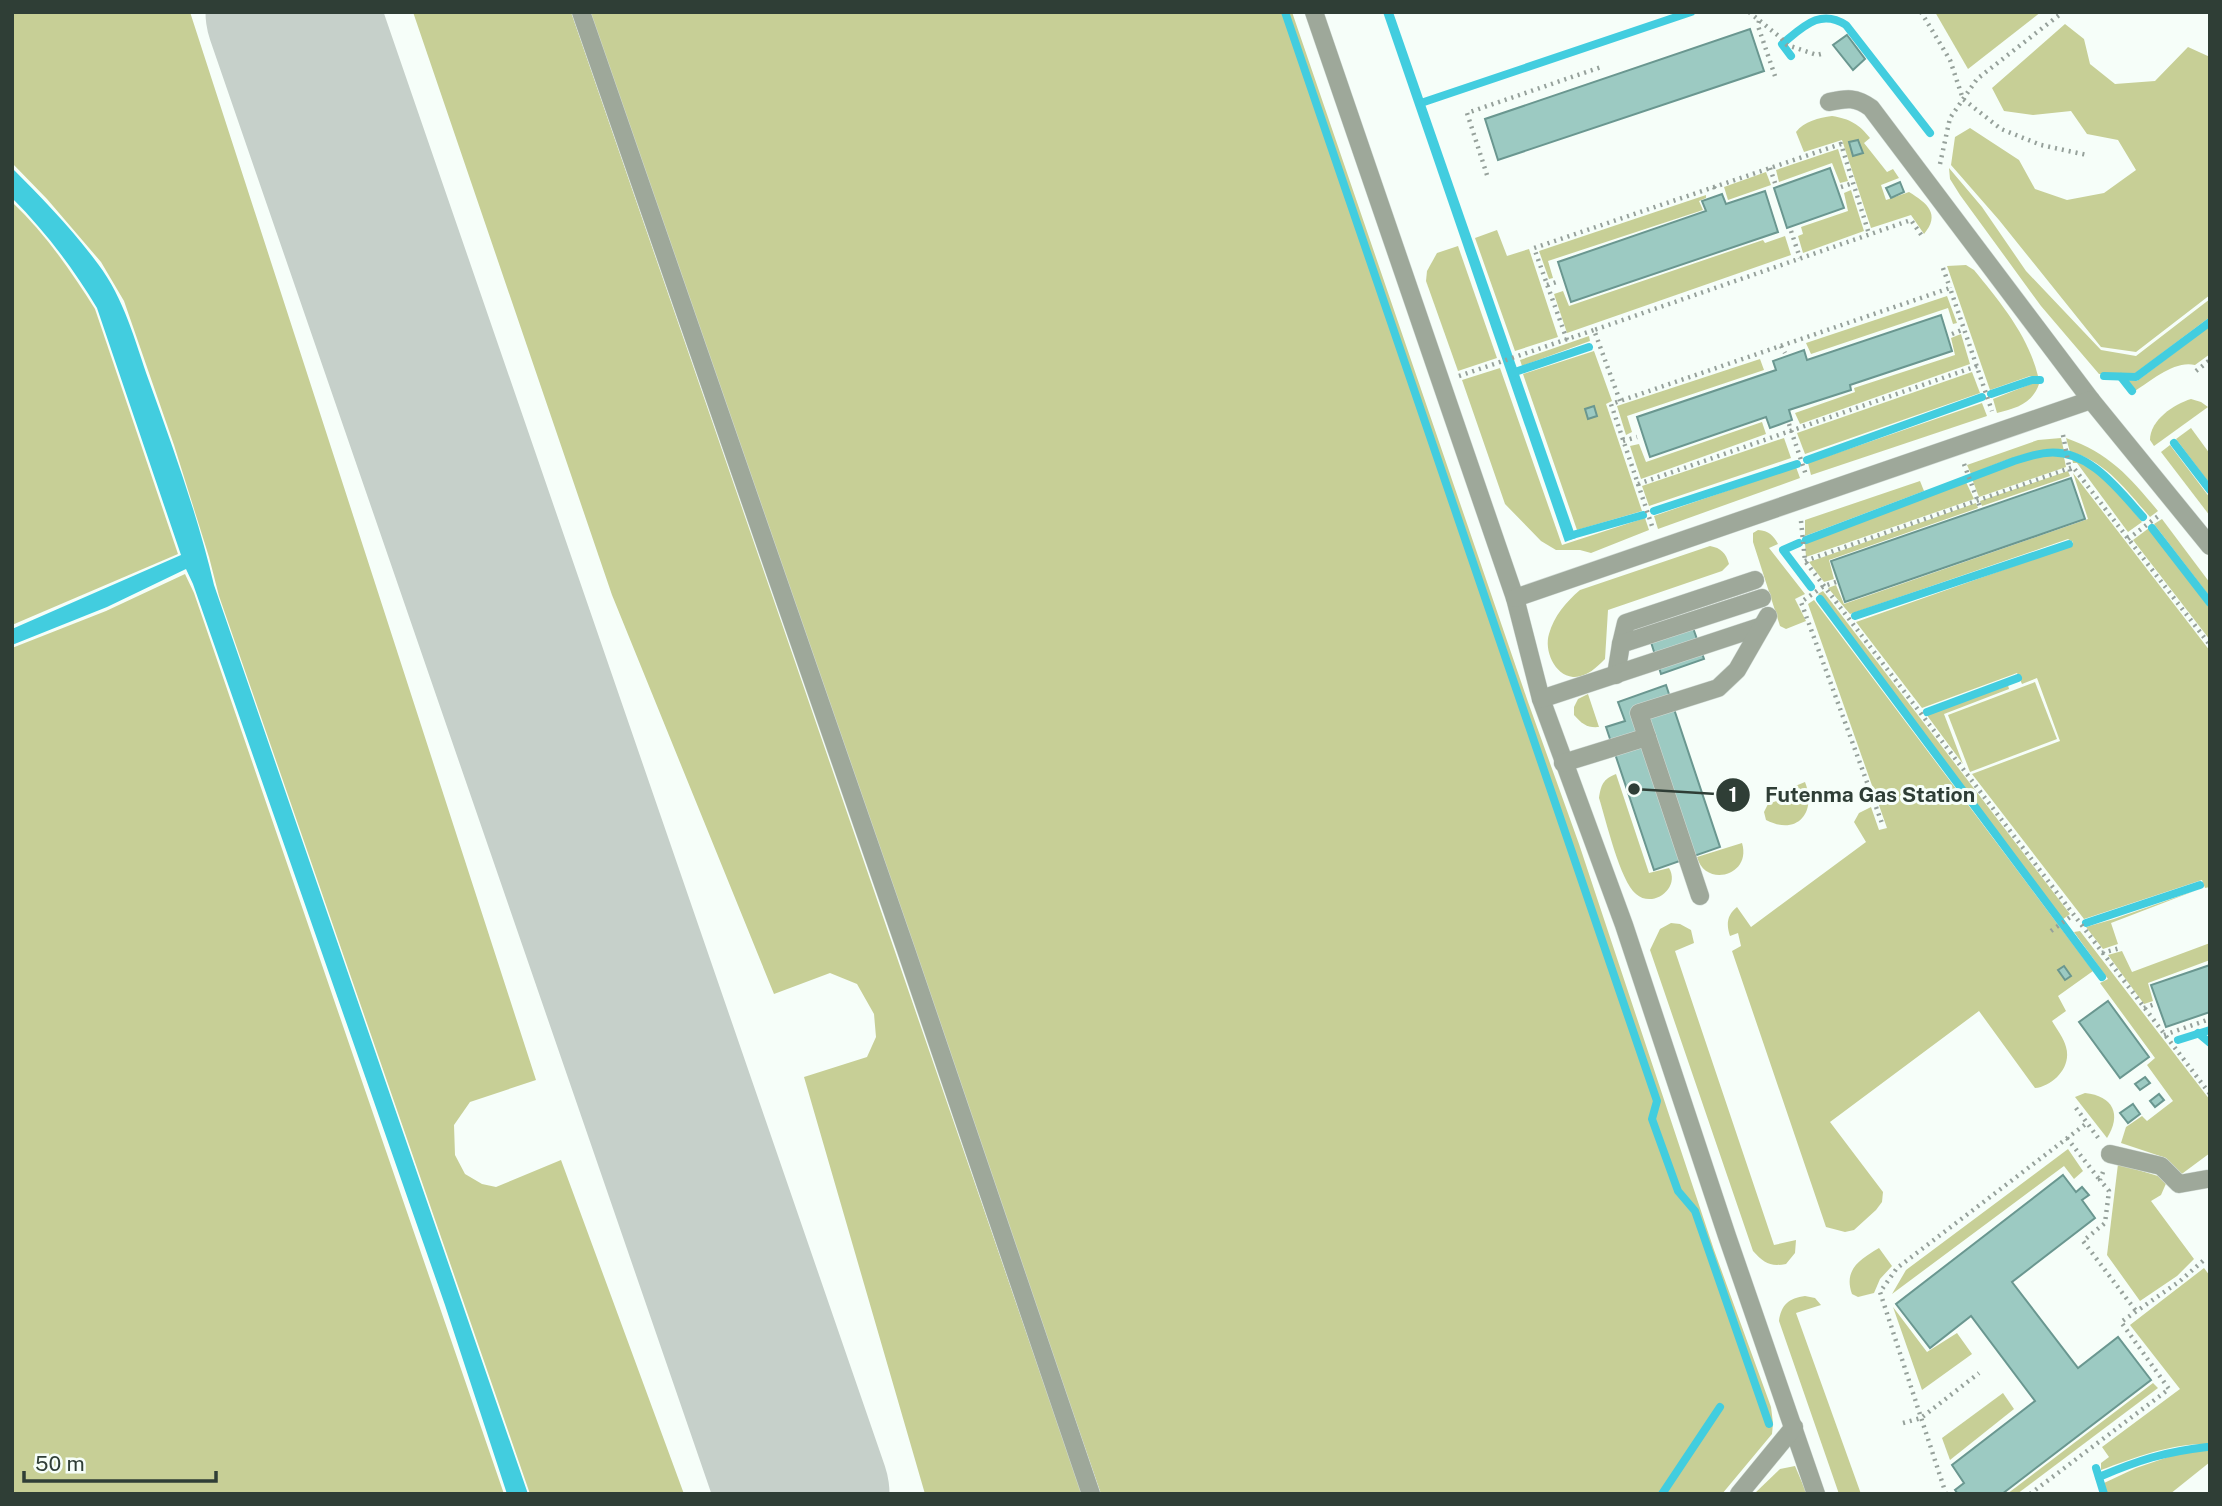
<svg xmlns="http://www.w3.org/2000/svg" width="2222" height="1506" viewBox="0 0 2222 1506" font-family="'Public Sans',sans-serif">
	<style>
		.green { fill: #c7cf96 }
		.water { fill: #42cddf }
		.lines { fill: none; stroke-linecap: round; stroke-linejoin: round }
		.stream { stroke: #42cddf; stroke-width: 8 }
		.runway { stroke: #c6d0ca; stroke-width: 173 }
		.building { fill: #9ccac2; stroke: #6a9790; stroke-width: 2 }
		.minor-casing { stroke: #d2dbd6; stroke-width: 19 }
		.path { stroke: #96a19b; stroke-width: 4.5; stroke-dasharray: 2 5; stroke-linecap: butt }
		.minor { stroke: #9ea89a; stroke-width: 18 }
		.leader { fill: none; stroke: #2f3e36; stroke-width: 2.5 }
		.callout-dot { fill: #2f3e36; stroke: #f6fef9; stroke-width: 2.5 }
		.mark-label { font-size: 21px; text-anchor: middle; font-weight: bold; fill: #fff }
		.callout-label { font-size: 21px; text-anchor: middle; font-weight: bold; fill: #2f3e36; stroke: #f6fef9; stroke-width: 6; stroke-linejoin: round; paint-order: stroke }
	</style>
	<rect width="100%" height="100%" fill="#f6fef9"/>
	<g class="green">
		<path d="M12,12H190L536,1080L470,1102L454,1125L455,1155L465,1174L482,1184L496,1187L561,1160L684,1494H530L219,596L209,557L174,445L124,301L101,262L47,199L12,163Z"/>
		<path d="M413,12H571L1082,1494H925L804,1077L867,1057L876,1037L874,1014L857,984L830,973L774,994L612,595Z"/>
		<path d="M588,12H1292L1528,702L1579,844L1714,1250L1771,1407L1773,1423L1772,1434L1722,1494H1101Z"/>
		<path d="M1935,12H2041L1968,69Z"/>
		<path d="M2065,24L2084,39L2090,64L2115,84L2155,81L2188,47L2210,57V295L2136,352L2101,347L1999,220L1951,165L1955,137L1970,128L2019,160L2035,189L2067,200L2104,193L2136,170L2118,140L2087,134L2071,111L2033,115L2004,111L1992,88Z"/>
		<path d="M1832,116C1850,119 1859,124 1870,138L1864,143L1887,172L1893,169L1899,178L1881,185L1886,200L1909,192C1927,203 1941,214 1924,234L1911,215L1871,228L1842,140L1804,152L1796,132C1804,121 1819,118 1832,116Z"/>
		<path d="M1838,149L1848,181L1840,183L1832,163L1779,182L1776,170Z"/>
		<path d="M1949,168L1982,207L2026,271L2101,350L2136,356L2210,299V317L2134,374H2099L2041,306L1960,195L1950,179Z"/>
		<path d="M1766,172L1771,185L1728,200L1724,187Z"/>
		<path d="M1851,190L1864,231L1803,253L1798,236L1803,234L1801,227L1848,211L1844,193Z"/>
		<path d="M1706,195V198L1699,201L1703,210L1548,261L1553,278L1549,279L1539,251Z"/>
		<path d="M12,202C45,233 71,271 95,309L178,554L12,625Z"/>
		<path d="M1497,230L1507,256L1529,249L1558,337L1515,351L1475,238Z"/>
		<path d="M1785,236L1791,255L1567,333L1554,294L1563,291L1569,306L1763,240L1765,243Z"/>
		<path d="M1458,246L1497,358L1458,371L1426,281L1427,271L1437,253Z"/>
		<path d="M1966,265L1974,270C2000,302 2028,335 2038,376H2030L1990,390L1947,266Z"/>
		<path d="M1947,296L1957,323L1953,324L1948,308L1811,354L1806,343Z"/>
		<path d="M2210,326V354L2195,365C2175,360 2152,380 2135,391L2126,380L2137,381Z"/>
		<path d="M1961,334L1970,364L1800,424L1795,413L1855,392L1854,388L1955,355L1951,338Z"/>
		<path d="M1589,336L1590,341L1522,366L1520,360Z"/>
		<path d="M1594,351L1612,401L1606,404L1642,511L1577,530L1523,374Z"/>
		<path d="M1760,359L1764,370L1627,416L1632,432L1626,435L1617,406Z"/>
		<path d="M1500,368L1562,545L1645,518L1649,530L1591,553L1580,550H1556L1541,541L1505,504L1462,380Z"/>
		<path d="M1972,372L1980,393L1805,454L1797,433Z"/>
		<path d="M2031,384H2039C2032,404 2016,408 1997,413L1993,399Z"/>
		<path d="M2191,399L2201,402L2208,407L2154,446L2150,440C2150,420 2174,404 2191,399Z"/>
		<path d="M1982,403L1987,416L1811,475L1808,463Z"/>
		<path d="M1762,422L1766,434L1641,479L1630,446L1639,444L1646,462Z"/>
		<path d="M2191,428L2210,454V484L2176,439Z"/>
		<path d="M1784,438L1791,458L1649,506L1642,486Z"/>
		<path d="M2061,438L2064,451C2032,447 2000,463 1971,474L1967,465L2038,440Z"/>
		<path d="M2066,438C2109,453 2130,477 2158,511L2150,517C2127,491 2105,460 2070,452Z"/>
		<path d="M2170,445L2210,498V516L2161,452Z"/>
		<path d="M2047,455L2064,457L2066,467L1979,497L1972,479L2014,463Z"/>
		<path d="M2072,458C2101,469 2123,499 2142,522L2128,532L2077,463H2073Z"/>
		<path d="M1796,467L1800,478L1658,529L1654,516Z"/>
		<path d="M2068,471L2070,476L1982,506L1980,501Z"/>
		<path d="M2073,473L2210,651V887L2205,888L2202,880L2084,919L1972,774L2060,741L2037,678L2022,684L2017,673L1922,708L1856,622L2071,546L2073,542L2068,539L1850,614L1828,588L1836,585L1844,604L2088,519Z"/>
		<path d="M1920,481L1924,491L1805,536V520Z"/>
		<path d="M1966,482L1974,499L1806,557L1805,543Z"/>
		<path d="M1976,503L1978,508L1829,560L1834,579L1824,582L1809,562Z"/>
		<path d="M2162,519L2210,583V597L2154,524Z"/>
		<path d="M2149,528L2210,609V640L2133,540Z"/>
		<path d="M1758,530C1769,531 1773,535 1778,544L1769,548L1805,594L1795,599L1806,621L1786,629L1780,626L1753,542V533Z"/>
		<path d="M1710,546C1721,548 1726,553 1729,564L1722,571L1608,610L1605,659C1597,667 1586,678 1573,677C1554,675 1544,650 1549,634C1554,616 1566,602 1580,590Z"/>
		<path d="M185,574L194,593L504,1494H12V648L106,611Z"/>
		<path d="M1823,591L2070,914L2062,920L1818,594Z"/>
		<path d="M1814,600L2093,971L2058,996L2066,1011L2052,1021C2057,1030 2064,1038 2066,1047C2072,1067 2053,1086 2035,1088L1979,1011L1830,1122L1883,1192L1882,1202L1876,1210L1854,1230L1845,1232L1826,1227L1732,951L1741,946L1738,933L1730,936C1726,924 1727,915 1737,907L1751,927L1866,842L1854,822L1859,813L1871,807L1879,830L1887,828L1808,604Z"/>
		<path d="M2035,682L2057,739L1970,772L1948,715Z"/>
		<path d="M2008,685L2009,689L1944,714L1963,764L1926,714Z"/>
		<path d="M1588,694L1599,727C1587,728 1582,724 1574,715V707L1578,699Z"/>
		<path d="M1616,774L1649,873L1669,868C1681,888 1653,909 1636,894C1620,881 1606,820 1599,798C1601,785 1603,779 1616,774Z"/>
		<path d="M1805,782C1817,813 1797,836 1766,820L1764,812L1768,804L1785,798L1783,791Z"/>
		<path d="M1742,843C1752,876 1705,888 1697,857Z"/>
		<path d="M2197,890L2111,923L2118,944L2103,949L2086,927L2114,919Z"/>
		<path d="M1671,923L1680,924L1691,930L1694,943L1675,951L1774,1245L1796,1240L1795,1253L1786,1264C1770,1267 1764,1263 1753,1251L1650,950L1660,929Z"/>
		<path d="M2080,931L2210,1100V1153L2179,1176L2166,1158L2121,1143L2126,1127L2142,1116L2147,1121L2173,1101L2147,1065L2155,1058L2100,983L2108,979L2074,932Z"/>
		<path d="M2210,943V960L2148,983L2153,1001L2144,1004L2108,955L2122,951L2132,972Z"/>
		<path d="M2085,1093C2113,1096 2122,1114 2107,1138L2075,1097Z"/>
		<path d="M2068,1149L2083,1171L2074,1179L2064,1166L1892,1294L1906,1270Z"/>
		<path d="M2118,1164L2168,1179L2161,1195L2151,1201L2194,1259L2177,1276L2140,1301L2107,1255Z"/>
		<path d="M1879,1248L1892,1266L1880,1279L1874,1293L1858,1297L1852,1294C1843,1269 1861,1259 1879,1248Z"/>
		<path d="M2204,1268L2210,1276V1444C2172,1443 2136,1457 2101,1470V1463L2109,1457L2102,1447L2180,1389L2130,1325Z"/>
		<path d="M1805,1296L1815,1298L1821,1305L1796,1313L1861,1494H1839L1779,1321C1781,1305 1789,1298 1805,1296Z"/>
		<path d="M1893,1307L1927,1352L1957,1333L1972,1354L1922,1390Z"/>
		<path d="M2153,1383L2158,1388L2017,1494H2007Z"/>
		<path d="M2003,1393L2014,1409L1950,1460L1942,1438Z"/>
		<path d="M2210,1448V1462L2170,1494H2107L2104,1483L2136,1468L2177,1454Z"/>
		<path d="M1795,1466L1807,1494H1754L1780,1469Z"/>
	</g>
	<g class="water">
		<path d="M1383,12H1393L1576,538L1565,542Z"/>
		<path d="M12,168C42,198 73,230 98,264C124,298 135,341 149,381C173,448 198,516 214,585L528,1494H507L445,1305L193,584L186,569L107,607L12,645V629L181,555L97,308C73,268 45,231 12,198Z"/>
	</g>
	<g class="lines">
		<g class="stream">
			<path d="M1285,12L1657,1101L1652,1119L1678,1191L1695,1211L1769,1424"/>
			<path d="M1791,56L1782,44C1803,27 1820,8 1846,25L1930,133"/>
			<path d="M1421,103L1691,12"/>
			<path d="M1512,373L1589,347"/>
			<path d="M2104,376L2136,377L2210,322"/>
			<path d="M2121,377L2132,391"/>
			<path d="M1991,394L2032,380H2040"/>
			<path d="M2174,443L2210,490"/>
			<path d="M1807,460L1982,397"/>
			<path d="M1654,511L1797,464"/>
			<path d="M2152,528L2210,603"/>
			<path d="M1569,536L1643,515"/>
			<path d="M1806,540L2014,461C2024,458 2035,454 2046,453C2088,448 2118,489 2143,517"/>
			<path d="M1799,543L1783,550L1811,587"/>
			<path d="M1820,599L2102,977"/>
			<path d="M1855,616L2069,544"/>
			<path d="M1927,712L2018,678"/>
			<path d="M2086,923L2200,885"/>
			<path d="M2198,1033L2210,1043"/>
			<path d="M2178,1040L2210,1030"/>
			<path d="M2096,1468L2104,1494"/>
			<path d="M2099,1477C2139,1460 2164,1452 2207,1447"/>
			<path d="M1662,1494L1720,1407"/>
		</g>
		<path class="runway" d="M292,12L803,1494"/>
	</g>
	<g class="building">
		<path d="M1750,29L1764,71L1498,160L1485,119Z"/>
		<path d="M1847,35L1865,59L1853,70L1833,45Z"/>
		<path d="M1858,140L1863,153L1853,156L1849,142Z"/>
		<path d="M1830,168L1844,208L1787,228L1774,188Z"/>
		<path d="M1900,182L1904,192L1891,198L1886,188Z"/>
		<path d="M1765,191L1778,232L1571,302L1558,262L1706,211L1702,201L1722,194L1726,204Z"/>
		<path d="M1941,315L1952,351L1850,385L1851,390L1789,410L1792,420L1770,428L1766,417L1650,457L1637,417L1776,370L1773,361L1804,350L1807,360Z"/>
		<path d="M1594,406L1597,416L1588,419L1585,409Z"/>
		<path d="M2071,478L2085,519L1845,602L1831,561Z"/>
		<path d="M1692,625L1704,659L1661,674L1650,639Z"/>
		<path d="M1666,685L1720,847L1654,870L1606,727L1625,721L1618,702Z"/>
		<path d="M2210,965V1012L2166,1027L2151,985Z"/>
		<path d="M2064,966L2071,976L2065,980L2058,970Z"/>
		<path d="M2108,1001L2149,1057L2120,1078L2079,1022Z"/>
		<path d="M2145,1077L2150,1083L2140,1090L2135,1084Z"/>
		<path d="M2159,1094L2164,1100L2155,1107L2150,1101Z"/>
		<path d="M2133,1104L2140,1114L2128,1123L2120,1113Z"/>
		<path d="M2063,1175L2076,1192L2082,1187L2089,1195L2082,1200L2095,1218L2012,1282L2078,1368L2118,1337L2151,1380L2002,1494H1958L1955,1490L1964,1483L1952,1465L2035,1401L1971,1316L1930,1348L1896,1304Z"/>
	</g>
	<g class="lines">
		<g class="minor-casing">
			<g id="minor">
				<path d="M581,12L906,950L1091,1494"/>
				<path d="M1314,12L1515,598L1541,699L1624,925L1727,1236L1816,1494"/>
				<path d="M1829,102C1847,98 1856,97 1871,108L2091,400"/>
				<path d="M1515,598L2091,400L2210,546"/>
				<path d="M1621,644L1626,623L1755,580"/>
				<path d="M1616,675L1621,644L1762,598"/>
				<path d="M1541,699L1762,626"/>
				<path d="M1563,763L1647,737"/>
				<path d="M1700,896L1639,713L1718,688L1737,670L1768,616"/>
				<path d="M2110,1154L2161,1166L2179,1184L2207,1179"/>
				<path d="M1739,1494L1794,1427"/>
			</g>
		</g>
		<g class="path">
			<path d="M1749,12L1781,38L1787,45L1817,55L1821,54"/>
			<path d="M1921,12L1950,60L1963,99L2001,129L2041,145L2087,155"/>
			<path d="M1759,21L1758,26L1775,76"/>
			<path d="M1940,164L1950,118L1977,79L2063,12"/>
			<path d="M1770,168L1775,183"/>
			<path d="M1487,175L1467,113L1604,66"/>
			<path d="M1714,187L1717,193"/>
			<path d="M1841,187L1853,183"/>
			<path d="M1791,231L1800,258"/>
			<path d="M1943,268L1950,288"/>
			<path d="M1547,285L1560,281"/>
			<path d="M1952,334L1964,329"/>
			<path d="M1567,340L1534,248L1841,144L1869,234"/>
			<path d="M1781,346L1785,353"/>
			<path d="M1977,366L1638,484L1611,404L1950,288L1992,411"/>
			<path d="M2196,371L2210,360"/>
			<path d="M1459,376L1594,330"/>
			<path d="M1620,401L1594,330L1911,220L1922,236"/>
			<path d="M1789,424L1806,475"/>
			<path d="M2063,435L2071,476"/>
			<path d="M1623,441L1637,437"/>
			<path d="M1964,464L1980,507"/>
			<path d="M1638,484L1653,529"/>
			<path d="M1801,521L1805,561L2210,1094"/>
			<path d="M2128,539L2161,514"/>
			<path d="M1805,561L2073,467L2210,645"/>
			<path d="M1836,582L1824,586L1801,602L1883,826"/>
			<path d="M2051,931L2073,915"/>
			<path d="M2102,953L2120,948"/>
			<path d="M2144,1008L2155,1004"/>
			<path d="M2164,1035L2210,1019"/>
			<path d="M2076,1108L2099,1139"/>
			<path d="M2067,1138L2099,1179"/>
			<path d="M2103,1172L2100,1180L2109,1191L2105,1223L2083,1241L2136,1311"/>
			<path d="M1903,1423L1921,1418L1979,1373"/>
			<path d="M1946,1494L1880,1292L1897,1268L2087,1123"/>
			<path d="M2030,1494L2169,1389L2121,1322L2180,1281L2204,1260"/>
		</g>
		<use href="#minor" class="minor"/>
	</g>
	<path class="leader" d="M1634 789L1733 795"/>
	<g class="callout-dot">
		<circle cx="1634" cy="789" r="7"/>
		<circle cx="1733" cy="795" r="18"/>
	</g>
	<g class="mark-label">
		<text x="1733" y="802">1</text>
	</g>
	<g class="callout-label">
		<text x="1870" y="802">Futenma Gas Station</text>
	</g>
	<rect width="2222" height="1506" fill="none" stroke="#2f3e36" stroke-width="28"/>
	<path d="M24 1471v10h192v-10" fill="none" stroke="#2f3e36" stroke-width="3.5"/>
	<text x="35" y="1471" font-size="21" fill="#2f3e36" stroke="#f6fef9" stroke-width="5" paint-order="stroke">50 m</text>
</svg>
